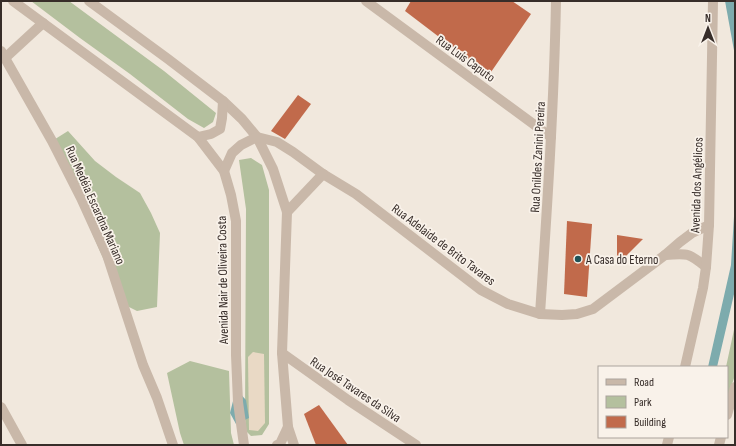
<svg xmlns="http://www.w3.org/2000/svg" width="736" height="446" viewBox="0 0 736 446" font-family="'Sofia Sans Condensed',sans-serif">
	<style>
		.green { fill: #b4c09e }
		.plaza { fill: #e9d9c5 }
		.water { fill: #7dabad }
		.building { fill: #c16a4b }
		.lines { fill: none; stroke-linecap: round; stroke-linejoin: round }
		.minor { stroke: #c9b8a9; stroke-width: 10 }
		.poi-dot { fill: #205257; stroke: #f9f2ea; stroke-width: 1.5 }
		.labels { text-anchor: middle; stroke-width: 3.5; stroke-linejoin: round; paint-order: stroke }
		.street-label { font-size: 13px; fill: #372d29; stroke: #f9f2ea }
		.poi-label { font-size: 13px; fill: #372d29; stroke: #f9f2ea; text-anchor: start }
	</style>
	<rect width="100%" height="100%" fill="#f1e8dd"/>
	<g class="green">
		<path d="M31,1H69L164,71L216,113L213,122L204,128L188,119L130,74L80,38Z"/>
		<path d="M68,131L95,161L116,177L140,193L151,213L160,233L157,307L137,311L123,304L52,141Z"/>
		<path d="M251,158L262,165L269,190V424L262,435L251,436L246,431L245,418L246,209L239,160Z"/>
		<path d="M735,325V375L727,400L726,367Z"/>
		<path d="M190,361L229,371L231,433L234,445H184L180,433L167,373Z"/>
	</g>
	<path class="plaza" d="M253,352L264,354L265,423L258,431L249,430L248,357Z"/>
	<g class="water">
		<path d="M725,1H735V56Z"/>
		<path d="M735,200V290L717,367H708L731,265Z"/>
		<path d="M236,389L246,400L249,418L236,424L230,413Z"/>
	</g>
	<g class="building">
		<path d="M411,1H512L531,14L489,75L405,11Z"/>
		<path d="M298,95L311,104L285,139L271,131Z"/>
		<path d="M567,221L592,224L587,297L564,294Z"/>
		<path d="M617,235L643,239L617,265Z"/>
		<path d="M319,405L348,445H316L304,414Z"/>
	</g>
	<g class="lines">
		<g class="minor">
			<path d="M13,1L198,137L224,171L231,195L236,221V355L238,402L244,445"/>
			<path d="M89,1L168,59L223,101L242,119L257,137L273,169L287,212L282,353L288,427L294,445"/>
			<path d="M366,1L551,137"/>
			<path d="M1,51L52,141L81,198L107,255L143,365L157,398L173,445"/>
			<path d="M5,58L43,23"/>
			<path d="M198,137L211,134L220,129L222,118L223,101"/>
			<path d="M224,171L232,153L241,145L257,137L277,142L293,152L323,174L356,194L481,290L508,304L540,314L562,315L577,314L593,309L665,255L680,242L692,233L709,225"/>
			<path d="M287,212L323,174"/>
			<path d="M665,255C688,253 689,253 706,267"/>
			<path d="M540,314C547,210 554,105 556,1"/>
			<path d="M282,353L348,400L416,445"/>
			<path d="M685,367L703,288L706,267L709,225L713,1"/>
			<path d="M1,407L22,445"/>
			<path d="M727,415L735,387"/>
			<path d="M277,445L280,444L288,427"/>
			<path d="M667,445L669,437"/>
			<path d="M719,445L721,437"/>
		</g>
	</g>
	<circle class="poi-dot" cx="578" cy="259" r="4"/>
	<g class="labels">
		<g class="street-label">
			<text transform="translate(466 58) rotate(36)" y="5">Rua Luís Caputo</text>
			<text transform="translate(537 157) rotate(-87)" y="5">Rua Onildes Zanini Pereira</text>
			<text transform="translate(696 185) rotate(-88)" y="5">Avenida dos Angélicos</text>
			<text transform="translate(96 205) rotate(66)" y="5">Rua Medéia Escardna Mariano</text>
			<text transform="translate(444 244) rotate(37)" y="5">Rua Adelaide de Brito Tavares</text>
			<text transform="translate(222 280) rotate(-91)" y="5">Avenida Nair de Oliveira Costa</text>
			<text transform="translate(356 389) rotate(34)" y="5">Rua José Tavares da Silva</text>
		</g>
		<g class="poi-label">
			<text x="586" y="264">A Casa do Eterno</text>
		</g>
	</g>
	<rect width="736" height="446" fill="none" stroke="#372d29" stroke-width="4"/>
	<rect x="598" y="366" width="130" height="72" fill="#f9f2ea" stroke="#aba39d"/>
	<rect x="606" y="379" width="20" height="6" fill="#c9b8a9" stroke="#aba39d"/>
	<text x="634" y="386" font-size="12" fill="#372d29">Road</text>
	<rect x="606" y="396" width="20" height="12" fill="#b4c09e" stroke="#aba39d"/>
	<text x="634" y="406" font-size="12" fill="#372d29">Park</text>
	<rect x="606" y="416" width="20" height="12" fill="#c16a4b" stroke="#aba39d"/>
	<text x="634" y="426" font-size="12" fill="#372d29">Building</text>
	<g transform="translate(708 28)" stroke="#f9f2ea" stroke-width="3" paint-order="stroke">
	<path d="M0-3L7 15L0 10L-7 15Z" fill="#372d29"/>
	<text y="-6" font-size="11" font-weight="bold" text-anchor="middle" fill="#372d29">N</text>
	</g>
</svg>
